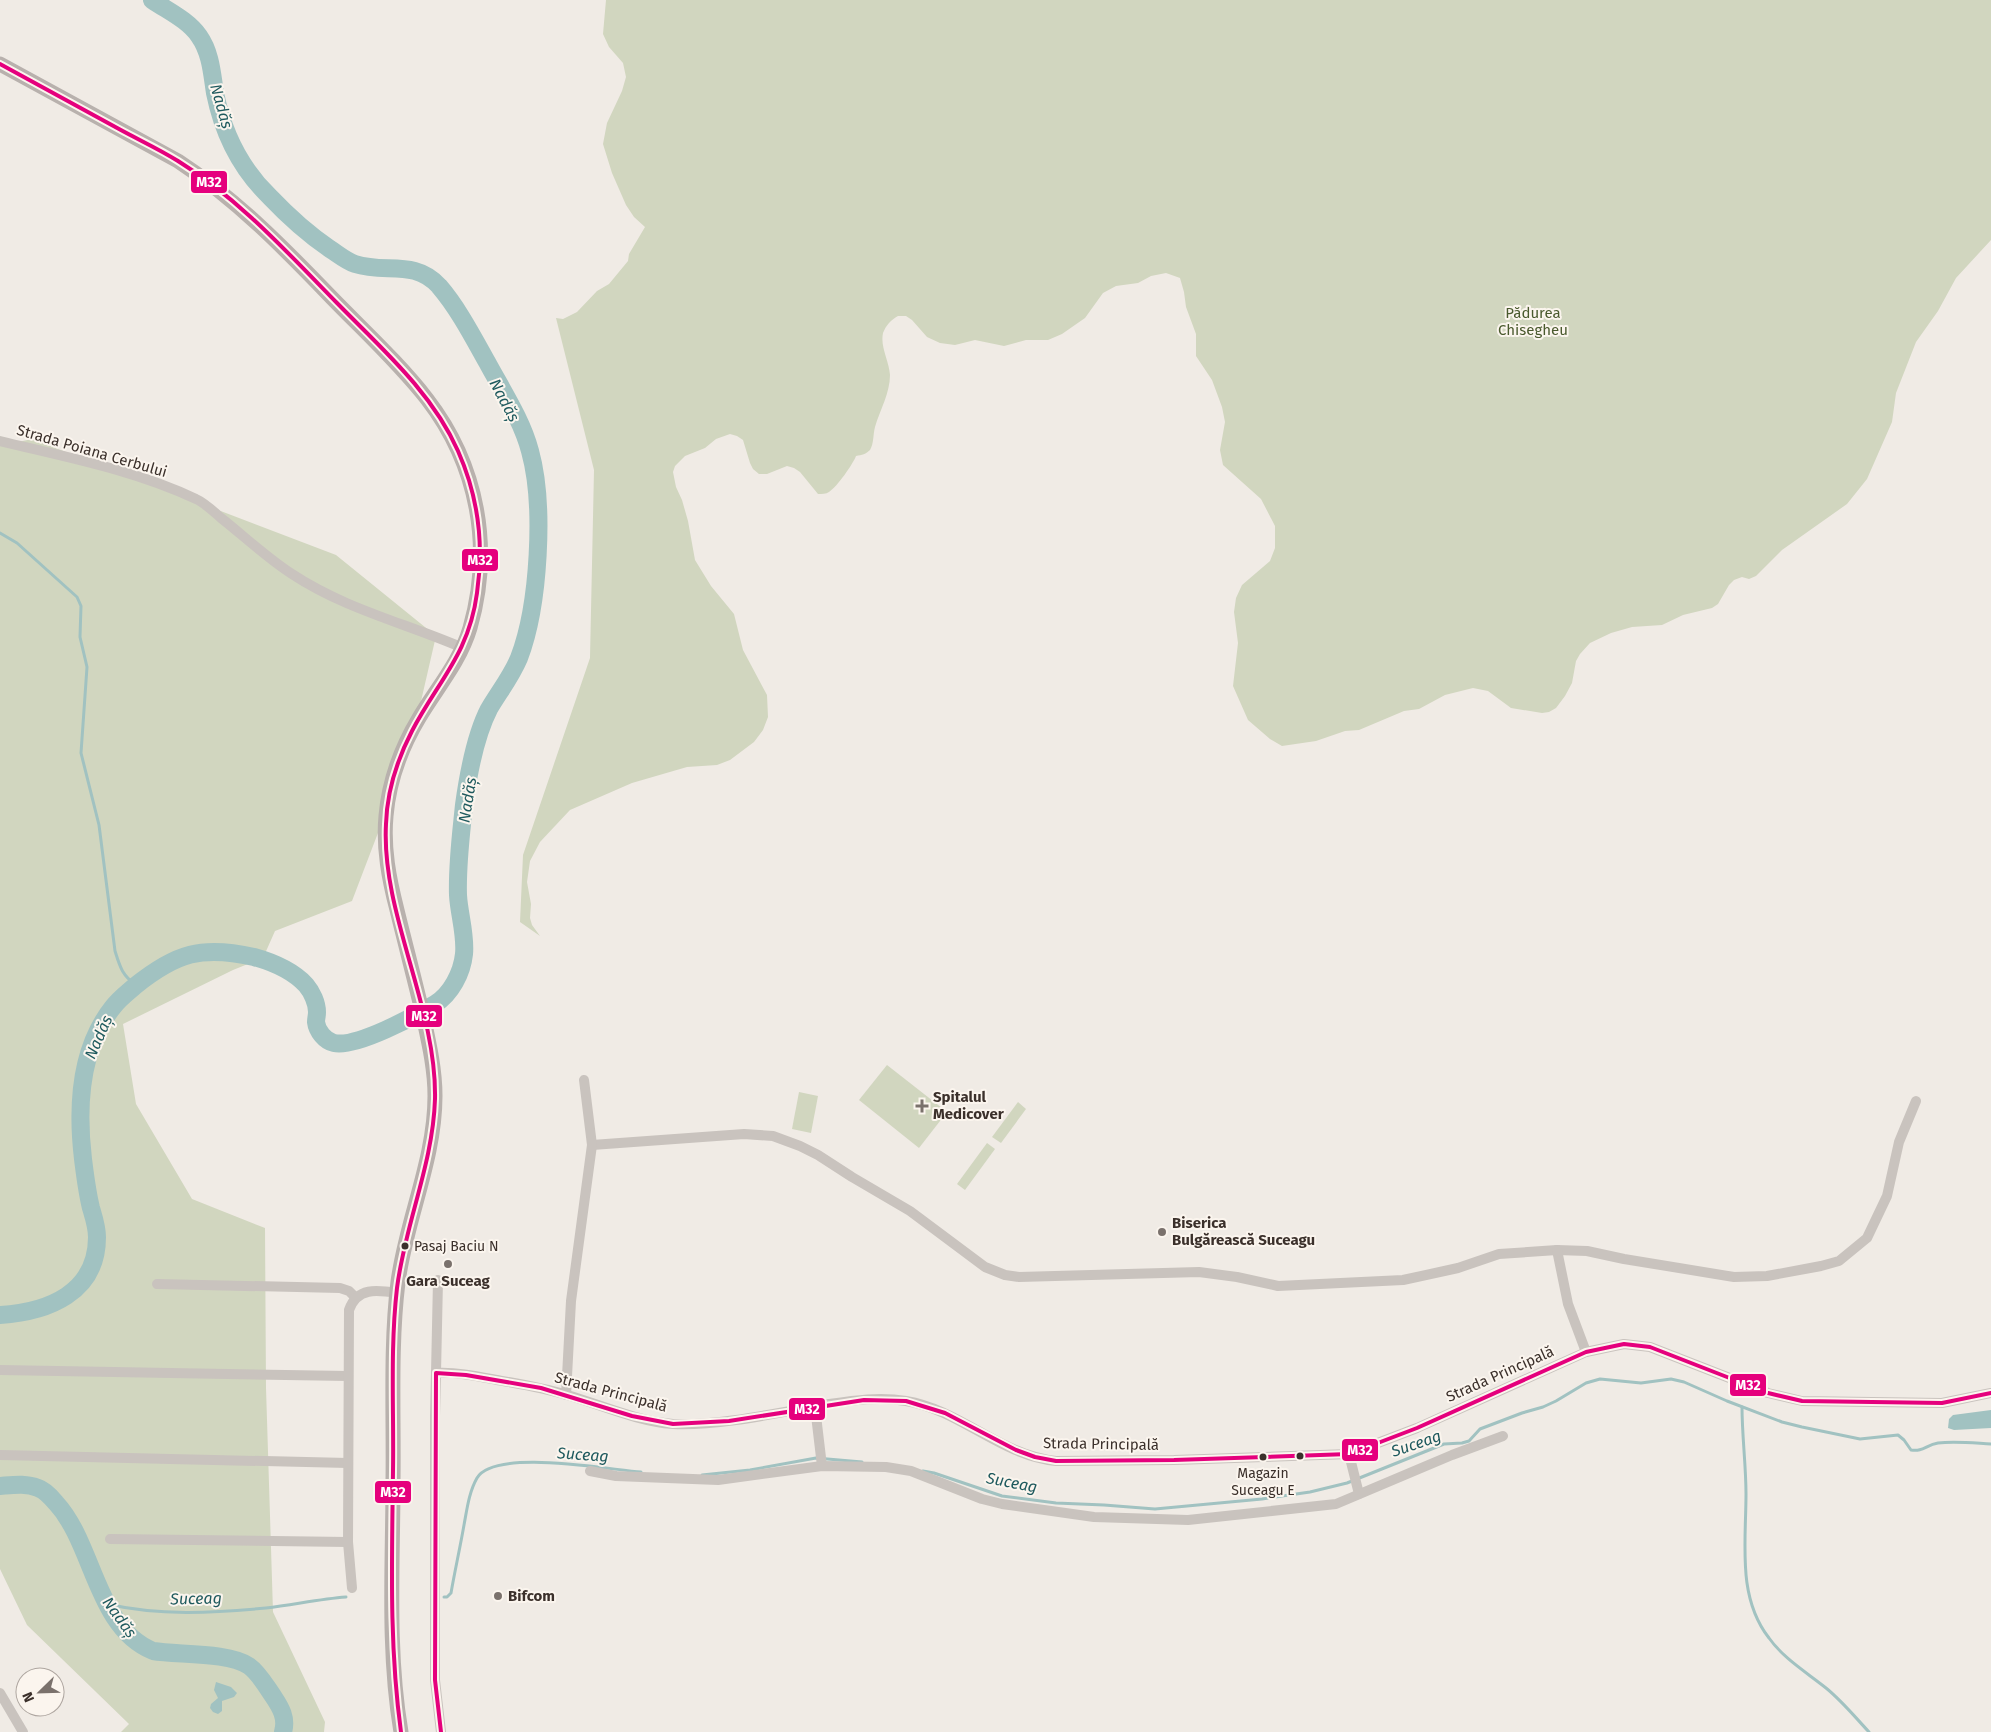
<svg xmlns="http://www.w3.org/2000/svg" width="1991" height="1732" viewBox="0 0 1991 1732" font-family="'Fira Sans',sans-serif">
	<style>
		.green { fill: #d1d6bf }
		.water { fill: #a1c2c1 }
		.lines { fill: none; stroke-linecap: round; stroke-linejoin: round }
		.stream { stroke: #a1c2c1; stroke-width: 3 }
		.river { stroke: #a1c2c1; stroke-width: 18 }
		.street { stroke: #c9c3be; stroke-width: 10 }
		.primary { stroke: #b8b1ad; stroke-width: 15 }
		.bus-1-casing { stroke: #fbf5ee; stroke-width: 8 }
		.bus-1 { stroke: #e5007d; stroke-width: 4 }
		.poi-dot { fill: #7a716c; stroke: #fbf5ee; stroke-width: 2 }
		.bus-dot { fill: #3b302b; stroke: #fbf5ee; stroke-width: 2 }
		.labels { text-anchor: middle; stroke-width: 4; stroke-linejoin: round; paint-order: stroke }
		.bus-label { font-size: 14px; fill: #3b302b; stroke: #fbf5ee; text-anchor: start }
		.park-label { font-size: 15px; fill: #4a5a2e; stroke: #fbf5ee }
		.street-label { font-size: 15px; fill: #3b302b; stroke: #fbf5ee }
		.poi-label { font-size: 15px; font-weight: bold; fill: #3b302b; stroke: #fbf5ee; text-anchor: start }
		.water-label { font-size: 16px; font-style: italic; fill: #1f5a5e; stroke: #fbf5ee }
		.line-badge { stroke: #fbf5ee; stroke-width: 2 }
		.badge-label { font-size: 14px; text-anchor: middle; font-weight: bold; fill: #fff }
	</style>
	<rect width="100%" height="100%" fill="#f0ebe5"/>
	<g class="green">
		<path d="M606,0H1991V240L1956,278L1938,311L1916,342L1896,393L1892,422L1867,479L1847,504L1782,550L1756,576L1749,579L1742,577L1734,580L1729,585L1718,604L1712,608L1683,615L1662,625L1632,627L1611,633L1590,643L1580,654L1576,661L1572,683L1565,696L1556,708L1549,712L1542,713L1511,708L1488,691L1473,688L1445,695L1419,709L1404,711L1359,730L1345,731L1316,741L1282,746L1270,739L1248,720L1233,686L1238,643L1234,612L1236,598L1242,585L1270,561L1275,548V526L1261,499L1223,465L1220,450L1225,422L1222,407L1212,380L1196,356V334L1186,307L1184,292L1180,278L1166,273L1151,276L1138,283L1116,286L1103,293L1085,318L1062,334L1048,340H1026L1004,346L975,340L955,345L940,343L927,337L912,320L906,316H898C891,320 886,325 883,333C880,347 889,360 890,375C890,393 880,410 875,427C873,434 874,443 870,450C866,454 862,455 856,456C853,464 837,487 829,492C826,494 822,494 818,494L800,472L794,468L787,466L767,474H759L753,469L750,463L743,440L737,436L730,434L716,439L705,448L685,456L675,466L673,472L676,487L682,500L688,521L695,560L711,586L734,614L743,650L767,695L768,717L763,730L754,742L730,760L717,765L687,767L632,783L570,810L540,842L530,861L527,882L531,904L530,918L532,925L540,936L520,922L523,855L590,658L594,470L556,318L563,319L577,312L597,291L609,284L628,261L629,254L645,227L634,217L626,205L612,173L603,144L607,123L622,91L626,77L623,63L609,47L603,34Z"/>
		<path d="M32,439L336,555L436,636L410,749L352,901L275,931L263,958L233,970L123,1024L136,1104L192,1199L265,1228L266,1388L273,1612L325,1722L324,1732H121L129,1724L27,1625L0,1569V446Z"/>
		<path d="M887,1065L947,1112L919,1148L859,1100Z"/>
		<path d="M799,1092L818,1096L811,1133L792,1129Z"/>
		<path d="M1018,1102L1026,1109L1001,1143L992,1137Z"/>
		<path d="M987,1143L995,1149L965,1190L957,1184Z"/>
	</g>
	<g class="water">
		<path d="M1991,1410V1428L1954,1430L1948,1428L1949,1419L1953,1415Z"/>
		<path d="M216,1682L231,1687L237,1693L234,1697L222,1701V1711L218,1714L213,1712L210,1708L211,1704L218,1698L214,1690Z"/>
	</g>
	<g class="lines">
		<g class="stream">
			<path d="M0,533L17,543L77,597L81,606L80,637L87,667L81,753L99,825L115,951C120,967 122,975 136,985"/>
			<path d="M1742,1407C1742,1436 1746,1465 1746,1494C1746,1543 1737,1597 1769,1638C1784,1659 1806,1672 1826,1688C1842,1701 1855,1717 1869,1732"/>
			<path d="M923,1471L934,1473L1002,1496L1056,1503L1104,1505L1155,1509L1262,1499L1310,1492L1347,1483L1444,1444L1462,1443L1469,1441L1480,1429L1522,1413L1543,1407L1556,1401L1586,1383L1600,1379L1641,1383L1671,1379L1684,1382L1727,1401L1782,1422L1802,1427L1860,1439L1898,1435L1904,1440L1911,1450C1923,1452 1926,1445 1938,1443C1955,1441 1973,1443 1991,1444"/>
			<path d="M702,1475L750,1470L816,1458L862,1462"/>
			<path d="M444,1597H447L451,1593C455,1570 460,1548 464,1525C467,1509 469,1492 477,1478C495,1448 610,1470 641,1472"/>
			<path d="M107,1604C159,1616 213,1613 266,1608C293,1605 319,1599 346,1597"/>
		</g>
		<g class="river">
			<path d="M0,1315C48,1312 97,1293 97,1237C97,1227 94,1218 91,1208C87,1192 85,1175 83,1159C77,1108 80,1048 113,1007C119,999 127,993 135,986C176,953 202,945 254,957C272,962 293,971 306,985C312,992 317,1003 317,1012C317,1016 316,1019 316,1022C317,1031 325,1041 334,1043C356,1048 415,1016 435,1004C451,994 462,973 464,954C466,935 459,914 458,895C457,864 461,835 464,805C468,776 475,736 489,709C499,692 511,677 519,658C539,606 545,505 530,451C522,420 502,390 487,362C473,337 458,308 439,286C414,259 386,274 355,264C346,261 338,254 330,249C308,234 289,217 270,197C241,169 223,133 215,93C212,74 211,53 199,36C188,20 168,11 152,0"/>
			<path d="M0,1486C13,1485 26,1483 38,1488C45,1490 51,1497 56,1503C94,1544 96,1628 153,1651C178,1655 229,1652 249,1666C259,1673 266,1686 273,1696C281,1708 287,1718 283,1732"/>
		</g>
		<g class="street">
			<path d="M0,441C66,457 135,470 196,499C205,503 213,511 221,518C244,536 267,558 292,574C345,609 405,623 463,648"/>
			<path d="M592,1145L744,1134L773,1136L800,1146L818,1155L852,1177L910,1211L985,1267L1005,1275L1019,1277L1199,1272L1237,1277L1278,1286L1403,1280L1458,1268L1499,1254L1557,1250L1587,1251L1624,1259L1734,1277L1767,1276L1821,1266L1839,1261L1867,1238L1887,1196L1899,1142L1916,1101"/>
			<path d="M1557,1250L1568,1304L1586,1352"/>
			<path d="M157,1284L340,1288L349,1291L355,1297"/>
			<path d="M0,1370L348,1376"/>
			<path d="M436,1373L438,1280"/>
			<path d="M566,1395L571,1301L592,1145L584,1080"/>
			<path d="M815,1407L822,1466"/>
			<path d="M1349,1454L1359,1494"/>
			<path d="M0,1455L348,1463"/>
			<path d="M590,1471L616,1476L718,1480L822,1466L886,1467L911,1471L982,1499L1002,1504L1094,1517L1188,1520L1336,1504L1452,1455L1503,1436"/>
			<path d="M110,1539L348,1542"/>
			<path d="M352,1588L348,1542L349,1310C357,1287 377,1290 397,1293"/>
			<path d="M0,1693L23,1732"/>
			<path d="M441,1732L435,1680V1416L436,1373C457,1372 476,1376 497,1380C520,1384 544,1388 567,1395C602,1405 636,1421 673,1424C719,1426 777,1413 823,1405C850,1401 878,1396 906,1401C961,1410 999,1455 1056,1461L1174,1460L1349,1454L1417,1428L1586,1352L1624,1344L1650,1347L1768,1393L1802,1401L1942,1403L1991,1393"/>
		</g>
		<path class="primary" d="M0,64L178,161C236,199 284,248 332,298C364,331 399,363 427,399C478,465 493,548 470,628C460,662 436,689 419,718C401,748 389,781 386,816C383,848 389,879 397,910C405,943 414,977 422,1011C428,1039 435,1067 435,1096C435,1160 406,1220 398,1282C390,1347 394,1416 393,1481C393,1564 387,1650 401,1732"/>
		<g class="bus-1-casing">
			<g id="bus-1">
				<path d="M0,64C40,86 79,107 119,129C139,140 159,149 178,161C238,198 287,252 337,303C381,348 432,392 458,451C478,496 484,545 477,593C469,654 438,681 412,731C397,760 387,791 386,824C381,914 437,1007 435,1099C433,1164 405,1224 397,1288C390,1349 394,1410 393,1471C392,1559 389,1645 401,1732"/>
				<path d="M441,1732L435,1680L436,1373L466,1375L541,1388L632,1416L673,1424L729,1421L864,1400L906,1401L945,1413L1016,1450L1035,1457L1056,1461L1174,1460L1349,1454L1417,1428L1586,1352L1624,1344L1650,1347L1768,1393L1802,1401L1942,1403L1991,1393"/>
			</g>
		</g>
		<use href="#bus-1" class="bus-1"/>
	</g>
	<g class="poi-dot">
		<path d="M919.5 1098.5h5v5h5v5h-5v5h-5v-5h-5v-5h5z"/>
		<circle cx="1162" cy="1232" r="5"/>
		<circle cx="448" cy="1264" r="5"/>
		<circle cx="498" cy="1596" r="5"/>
	</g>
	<g class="bus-dot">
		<circle cx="405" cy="1246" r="4.5"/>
		<circle cx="1300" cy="1456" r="4.5"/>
		<circle cx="1263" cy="1457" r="4.5"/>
	</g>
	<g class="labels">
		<g class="bus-label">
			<text x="414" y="1251">Pasaj Baciu N</text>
			<text x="1263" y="1478" text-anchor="middle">Magazin<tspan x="1263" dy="17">Suceagu E</tspan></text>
		</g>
		<g class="park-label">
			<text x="1533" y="318">Pădurea<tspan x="1533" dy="17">Chisegheu</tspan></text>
		</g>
		<g class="street-label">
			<text transform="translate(92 451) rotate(16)" y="5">Strada Poiana Cerbului</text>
			<text transform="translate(1500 1374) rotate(-24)" y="5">Strada Principală</text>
			<text transform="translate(611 1392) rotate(15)" y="5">Strada Principală</text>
			<text transform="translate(1101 1444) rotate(1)" y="5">Strada Principală</text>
		</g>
		<g class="poi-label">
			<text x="933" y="1102">Spitalul<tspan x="933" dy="17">Medicover</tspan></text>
			<text x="1172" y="1228">Biserica<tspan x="1172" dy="17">Bulgărească Suceagu</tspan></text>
			<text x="448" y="1286" text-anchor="middle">Gara Suceag</text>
			<text x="508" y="1601">Bifcom</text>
		</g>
		<g class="water-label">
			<text transform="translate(222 106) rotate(74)" y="6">Nadăș</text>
			<text transform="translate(505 400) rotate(62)" y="6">Nadăș</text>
			<text transform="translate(467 800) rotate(-81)" y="6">Nadăș</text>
			<text transform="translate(98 1037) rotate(-66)" y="6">Nadăș</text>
			<text transform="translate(1416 1443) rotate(-19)" y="6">Suceag</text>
			<text transform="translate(583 1454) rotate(4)" y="6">Suceag</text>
			<text transform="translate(1012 1482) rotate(11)" y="6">Suceag</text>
			<text transform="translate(196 1598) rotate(-1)" y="6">Suceag</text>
			<text transform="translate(120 1617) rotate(54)" y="6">Nadăș</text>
		</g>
	</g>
	<g class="line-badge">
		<rect x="190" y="170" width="38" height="24" rx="5" fill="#e5007d"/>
		<rect x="461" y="548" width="38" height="24" rx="5" fill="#e5007d"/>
		<rect x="405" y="1004" width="38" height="24" rx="5" fill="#e5007d"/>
		<rect x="1729" y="1373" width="38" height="24" rx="5" fill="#e5007d"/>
		<rect x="788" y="1397" width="38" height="24" rx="5" fill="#e5007d"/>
		<rect x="1341" y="1438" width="38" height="24" rx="5" fill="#e5007d"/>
		<rect x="374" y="1480" width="38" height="24" rx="5" fill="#e5007d"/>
	</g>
	<g class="badge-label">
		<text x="209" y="187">M32</text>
		<text x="480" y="565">M32</text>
		<text x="424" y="1021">M32</text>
		<text x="1748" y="1390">M32</text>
		<text x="807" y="1414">M32</text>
		<text x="1360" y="1455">M32</text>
		<text x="393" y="1497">M32</text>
	</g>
	<g transform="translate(40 1692) rotate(247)"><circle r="24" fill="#fbf5ee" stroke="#aea6a0"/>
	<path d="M0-4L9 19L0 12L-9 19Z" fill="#7a716c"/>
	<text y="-8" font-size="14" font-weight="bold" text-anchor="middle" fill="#3b302b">N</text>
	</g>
</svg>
